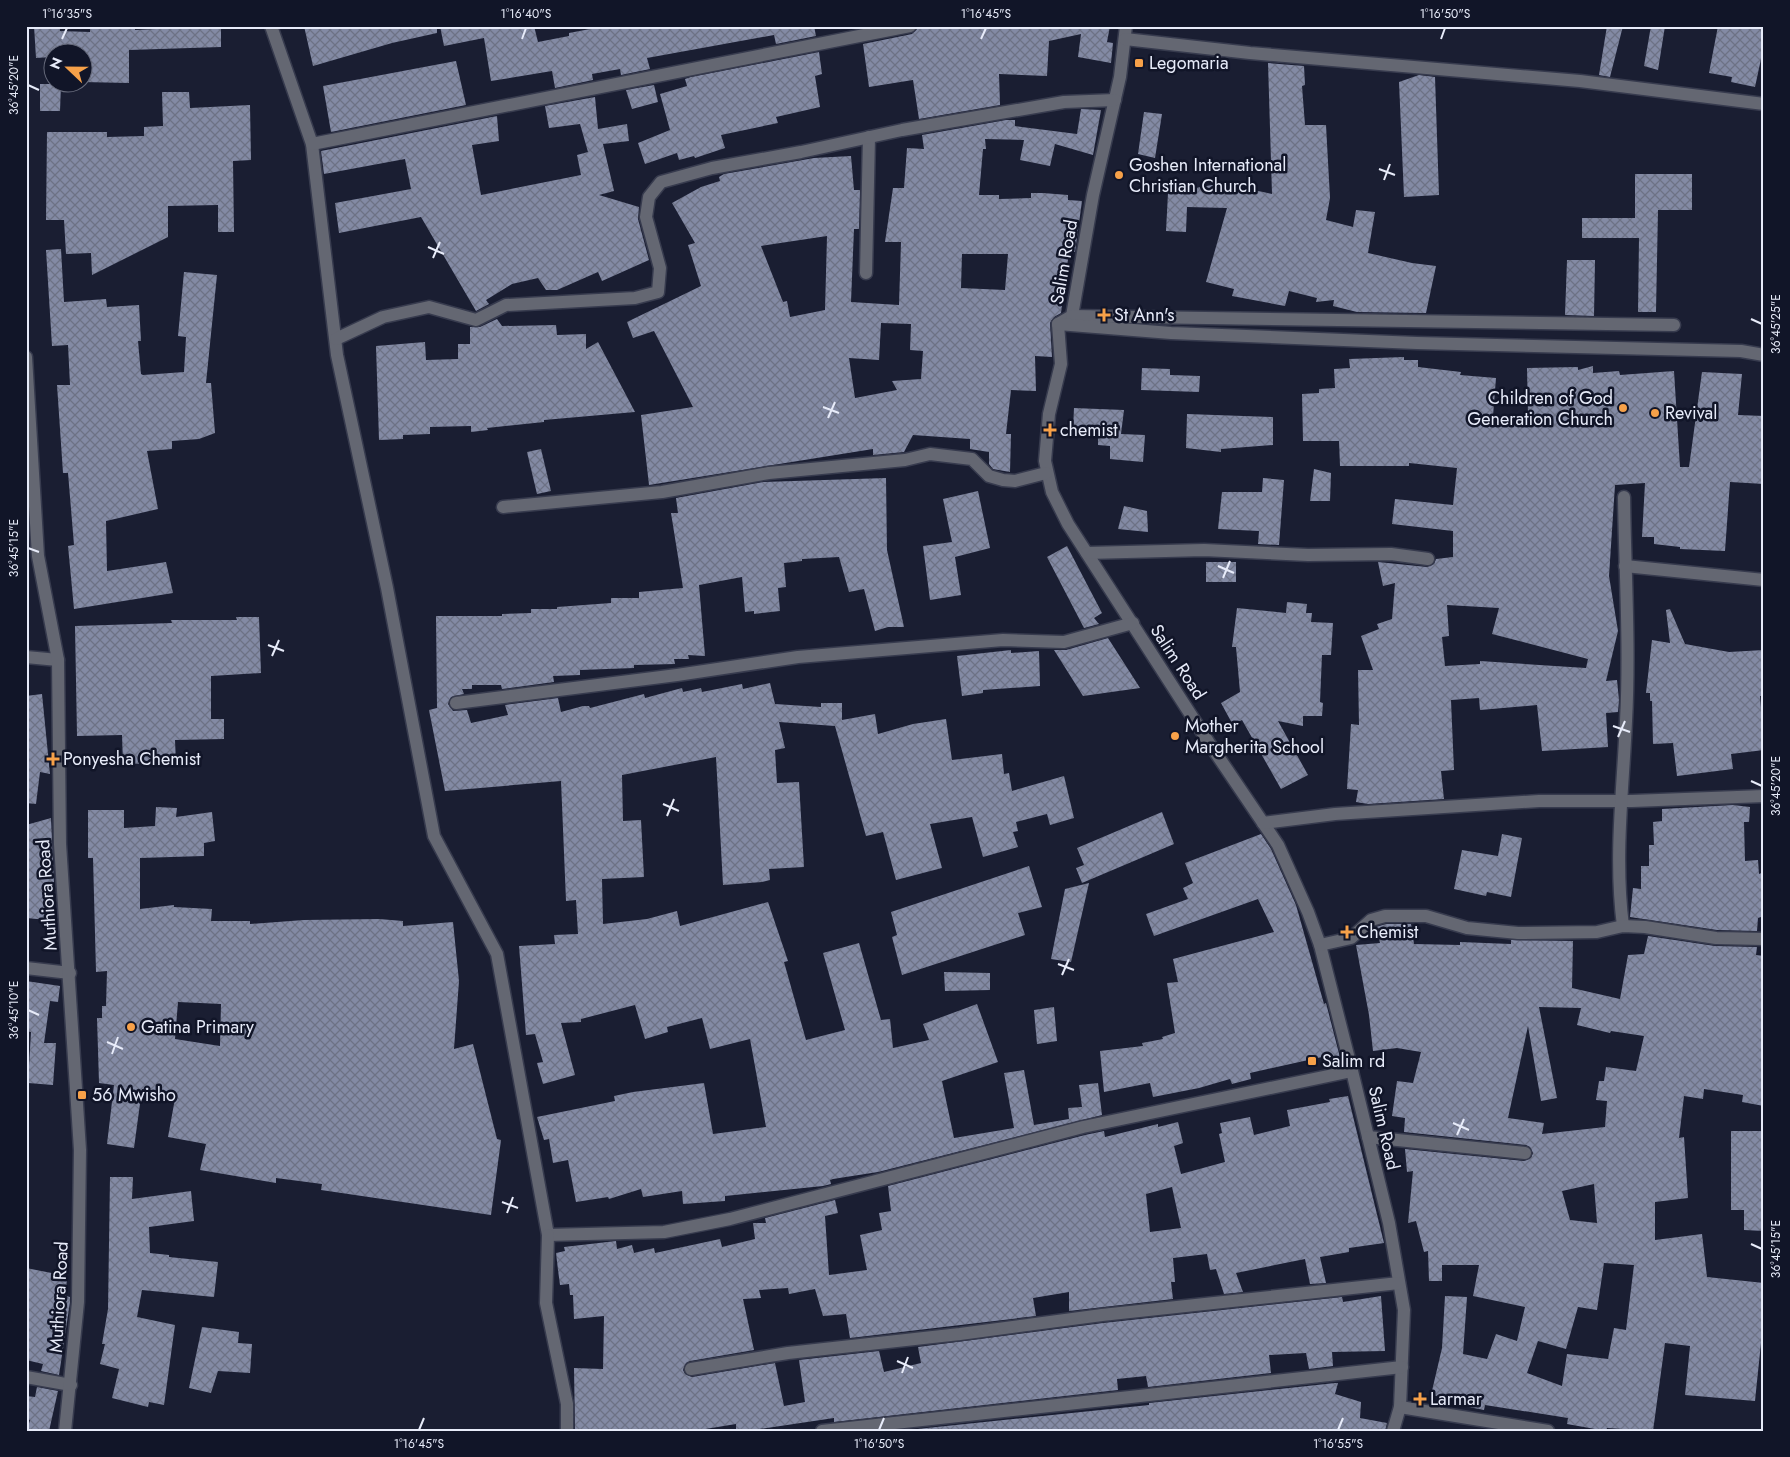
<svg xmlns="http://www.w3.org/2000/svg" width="1790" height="1457" viewBox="0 0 1790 1457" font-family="Jost,sans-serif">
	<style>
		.building { fill: url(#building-cross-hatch); fill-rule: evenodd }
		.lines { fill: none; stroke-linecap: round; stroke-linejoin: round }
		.minor-casing { stroke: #373b4e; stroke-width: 15 }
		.tertiary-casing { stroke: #373b4e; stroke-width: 15 }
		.minor { stroke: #646772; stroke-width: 12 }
		.tertiary { stroke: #646772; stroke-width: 12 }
		.ticks { fill: none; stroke: #e7ebf9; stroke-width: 2 }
		.poi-dot { fill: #f7a149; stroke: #111528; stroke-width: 2 }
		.labels { text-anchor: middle; stroke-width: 5; stroke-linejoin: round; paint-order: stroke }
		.poi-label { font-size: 18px; fill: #e7ebf9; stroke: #111528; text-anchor: start }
		.street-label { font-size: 18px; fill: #e7ebf9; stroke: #111528 }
		.neatline { fill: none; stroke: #e7ebf9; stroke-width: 2 }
		.ticks-label { font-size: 12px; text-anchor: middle; fill: #e7ebf9 }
	</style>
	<defs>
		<pattern id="building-cross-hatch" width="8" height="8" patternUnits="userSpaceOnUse" patternTransform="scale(1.25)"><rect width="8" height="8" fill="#838aa4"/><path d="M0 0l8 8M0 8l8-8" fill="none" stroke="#6d7285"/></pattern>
	</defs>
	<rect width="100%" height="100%" fill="#1a1e32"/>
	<g class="building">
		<path d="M34,26H60V31L90,32V26H135V30L221,26V47L129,50V83L82,82V52H52V57L36,58Z"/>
		<path d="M304,26H437V33L392,43L313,66Z"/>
		<path d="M440,26H534L538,42L569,36V33L606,26H781V29L814,26L816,36L776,44L774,35L647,58L650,69L621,75L620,69L592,74L593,80L555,88L552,71L491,81L484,38L444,46Z"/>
		<path d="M920,26H1110L1107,42L1113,43L1111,63L1078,57L1081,34L1049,41L1047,76L999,74L1000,105L919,119L913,80L869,87L863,44L912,34Z"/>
		<path d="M1607,26H1623L1610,77L1599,75Z"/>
		<path d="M1651,26H1665L1658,70L1644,66Z"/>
		<path d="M1718,26H1764V45L1755,87L1731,82L1732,77L1709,73Z"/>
		<path d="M819,52L822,74L815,76L820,107L776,117L778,123L721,135L725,148L695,158L694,156L679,160L677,153L645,164L638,143L670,130L660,94L687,86L685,79L691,77Z"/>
		<path d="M456,61L466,105L331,132L323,86Z"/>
		<path d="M1268,63L1304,66L1305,85L1302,86L1305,125H1326L1330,198L1326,220L1353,227L1356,210L1375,212L1368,253L1412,263L1436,266L1426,313L1357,312L1333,306L1334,300L1316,302L1317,298L1289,291L1285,306L1232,296L1234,289L1206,282L1227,208L1187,207L1186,232L1166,231L1168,193L1212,185L1254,194V190L1272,194Z"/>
		<path d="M1419,75L1435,77L1439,195L1404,197L1399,82Z"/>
		<path d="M40,84H61L60,111H40Z"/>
		<path d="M654,85L658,102L632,109L626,90Z"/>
		<path d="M162,92H189L190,108L250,105L251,160L233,161L234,232H218V205L168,206V237L92,275L91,253L66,254L64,220H46L47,132H107V137L144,136V127L163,126Z"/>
		<path d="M595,97L598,129L627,124L629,141L603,144L614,191L599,195L639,207L638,219L649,260L602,281L598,272L557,290H546L538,278L512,284L486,300L489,304L476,311L421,217L339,233L335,203L411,189L405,159L324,174L321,151L497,116L499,141L472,145L481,195L581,175L577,155L588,152L580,124L549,128L545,106Z"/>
		<path d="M1081,109L1101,110L1093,155L1055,144L1050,166L1020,160L1024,140L985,139L986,149H983L979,195H999V199L1031,198V193H1043L1068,195V200L1082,201L1075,252H1069L1061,313L1054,317L1050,323L1052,357L1035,356L1036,391L1011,390L1006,434H1011L1010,472L993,469L989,464V452L970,449V439L913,435L904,452L873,455V449L649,485L641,415L693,407L654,331L633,338L627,322L701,286L688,245L695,243L672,203L701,187L720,181L719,177L724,174L814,158L851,156L854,190H860L859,229H854L851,302L899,305L901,242H885L893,188H904L907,148L924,149L922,135L1006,120H1015V126L1077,134ZM827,236L825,310L790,317L787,301L783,302L761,246ZM962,254H1008L1005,290L961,288ZM881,323L911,324L910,350L923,351L921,379L892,381L897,390L855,398L849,358L879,360Z"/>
		<path d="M1144,112L1162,114L1155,158L1138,154Z"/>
		<path d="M1635,174H1692V210H1658L1656,312H1638L1639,238H1582V218H1635Z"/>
		<path d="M61,249L64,302L106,299L107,307L139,305L141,341H138L141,374L143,375L184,372L186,337L178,336L184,272L217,275L206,383H211L215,433L199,439L172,441V449L147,451L158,509L106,521L107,571L166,562L173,593L74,609L68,546L74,545L68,473H63L57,385H70L68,345L52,346L46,250Z"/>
		<path d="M1567,260H1595L1594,316L1565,315Z"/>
		<path d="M497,319L502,326L556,325L557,335L586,334V349L598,342L635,412L544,420V422L487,428L488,430L471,432V426L430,427V434L403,435V439L379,440L376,346L425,342L426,360L458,359V344H470V327H480Z"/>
		<path d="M1404,357V360H1418V367L1461,372L1460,375L1496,378L1493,416L1528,415L1527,368L1578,367V370L1593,366V373L1619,371L1620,375L1674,371L1680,467H1689L1702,372L1742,374L1738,415L1764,416V484L1730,482L1725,551L1680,549V547L1654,544V537H1642L1645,483L1615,485L1609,576L1618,631L1606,681L1617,680L1619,700L1618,712L1606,713L1608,747L1542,751L1537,705L1480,710L1479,698L1451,700L1454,770L1441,771L1444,799L1368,804L1356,802L1358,790L1347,789L1351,724L1359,725L1358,670H1373L1361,636L1379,629L1377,624L1392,619L1395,583L1383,586L1378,562L1427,567L1434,564L1436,559L1453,557V531L1392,524L1395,499L1453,505L1457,468L1409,463V466H1340L1339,441H1303L1302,394L1319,393V389L1335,388L1334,369L1350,368L1349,359ZM1447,605L1499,608L1492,634L1588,659L1586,668L1480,661V664L1445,666L1442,637L1449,636Z"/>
		<path d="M1142,368L1170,369V375L1200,376L1199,392L1141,390Z"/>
		<path d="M1074,408L1124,410L1121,434L1145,435L1143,462L1110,459V446L1098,445V430L1073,429Z"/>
		<path d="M1187,414L1273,417V445L1221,449V452L1186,448Z"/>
		<path d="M541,449L551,491L537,494L527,452Z"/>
		<path d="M1314,469L1331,473L1330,501H1310Z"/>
		<path d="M886,478L887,550L904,627H888L875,631L864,589L849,592L839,557L802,559V561L784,563L786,587L778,588L780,611L754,614V611L745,612L742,577L699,585L705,656L688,655L689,659H674L675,664L634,665V668L580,670V675L553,676L554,682L502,689L501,685H472V689H462L464,694L451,697L448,704L453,711L467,710L471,723L508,715L505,705L558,698L561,712L583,706H589L590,708L644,694L645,698L682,688L683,692L701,688L702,692L742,684L743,689L770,683L775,704L821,707V703H842V720L875,714L878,734L913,724L946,719L952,760L1002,754L1004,774L1009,773L1012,791L1064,776L1074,818L1050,825L1047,814L1016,822L1018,831L1013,832L1018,847L983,857L972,817L930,824L942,868L896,880L883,832L866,836L835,726L779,722L785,748L775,750L777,783L799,782L804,867L769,869L770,880L762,882L723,885L716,757L622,775L623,821L641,820L644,877L602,879L603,924L647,919L677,911L680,926L768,902L788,961L784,962L806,1040L845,1030L823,953L859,943L881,1020L890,1019L893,1048L929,1040L923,1024L977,1004L998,1062L942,1081L954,1138L1014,1128L1004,1073L1024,1070L1034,1125L1069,1119L1068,1108L1082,1107L1079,1085L1098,1083L1102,1115L878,1172L833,1179L830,1180L831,1184L823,1186L725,1196V1201L683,1204L682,1191L643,1197L641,1189L609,1199L608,1197L576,1202L568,1160L553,1163L549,1139L544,1140L537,1117L615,1101L614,1096L633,1092L704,1083L713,1134L766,1127L750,1039L710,1049L702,1018L667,1027L668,1032L645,1039L635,1005L581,1019V1022L561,1023L575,1075L543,1084L537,1063L543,1062L535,1034L526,1035L519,946L555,944L554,935L578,934L576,900L566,901L561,781L445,791L429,710L437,708L436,616H502V614L531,613V609H557V607L611,603V598H639V592L683,588L671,513H678L676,498L763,482Z"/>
		<path d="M1263,478L1284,480L1279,545L1258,544L1259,531L1218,529L1222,492H1262Z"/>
		<path d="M978,491L990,548L955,557L961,595L930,600L923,546L952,542L943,499Z"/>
		<path d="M1124,506L1147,511L1148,532L1118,529Z"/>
		<path d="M1067,546L1102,613L1094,618L1099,624L1084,628L1047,557Z"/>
		<rect x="1206" y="562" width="30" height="20"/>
		<path d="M1287,602L1307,604L1306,613H1312L1311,622L1333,623L1331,655H1322L1320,702L1323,703L1322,716H1303V726L1278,721L1308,775L1281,789L1242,720L1233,725L1221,703L1240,692L1236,647H1232L1237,608L1286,613Z"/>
		<path d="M1670,609L1685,644L1729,652L1764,650V696H1760L1764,750L1731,754L1733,769L1677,776L1673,743L1653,744L1652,701H1650V693H1646L1652,640L1670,643L1666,610Z"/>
		<path d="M236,617H259L261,673L211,676V719H224V739L175,740L176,763L123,764L122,735L77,736L75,626L172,623L171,620H237Z"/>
		<path d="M1108,638L1140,688L1083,696L1054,650H1066Z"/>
		<path d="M1011,650V653L1039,651L1040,686L983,690V693L962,696L957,656Z"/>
		<path d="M42,694L50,774L40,772L36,804L26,803V696Z"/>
		<path d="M1733,805L1750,807L1749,822H1744L1745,861L1758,860L1759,874L1764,872V916L1758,918L1757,931L1717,930L1630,917L1633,888L1641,889V866H1649V845H1654L1653,822L1662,821V809Z"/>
		<path d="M156,807L177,808L176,817L212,812L215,841L204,843V856L140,858V909L174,905V907L212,909L211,921H250V924L304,920L379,919L403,921V926L453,922L459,981L454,1049L473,1044L497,1139L501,1140L491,1215L321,1190L322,1184L276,1178V1183L200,1170L206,1144L168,1137L176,1093L142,1089L134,1148L107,1144L114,1085L99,1083L97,1018H102V1006H106L107,971L96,972L93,858H88V810H124V828L155,826ZM178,1002L221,1004L220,1046L175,1039Z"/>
		<path d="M1162,812L1174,844L1082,883L1076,868L1084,865L1077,848Z"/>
		<path d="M51,818L54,883H52L48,920L26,918V825Z"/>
		<path d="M1261,834L1271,849L1296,905L1324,1004L1326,1003L1342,1065L1325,1068L1322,1057L1250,1073L1251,1079L1232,1084L1230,1079L1199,1088L1153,1097L1150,1083L1104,1092L1100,1051L1143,1046L1142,1043L1163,1039L1162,1037L1175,1033L1167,983L1178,982L1173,959L1274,932L1258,899L1154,936L1146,914L1188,899L1183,888L1193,883L1185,863Z"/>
		<path d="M1502,834L1522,838L1511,897L1487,892L1486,896L1454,889L1462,850L1498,856Z"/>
		<path d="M1029,866L1042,907L1018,913L1025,935L902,975L892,937L897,935L891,912Z"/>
		<path d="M1089,883L1071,962L1051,959L1065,889Z"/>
		<path d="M1386,924H1411L1414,944L1460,945V942L1511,944V940L1573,941L1572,988L1620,999L1628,955L1644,954L1648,936L1715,946L1757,947L1756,955L1764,956V1106L1742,1102L1743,1095L1704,1089L1703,1099L1684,1096L1679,1138L1684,1137L1688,1198L1655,1202V1240L1702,1234L1707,1277L1764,1283V1333H1762L1755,1401L1685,1395L1690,1346L1665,1343L1653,1431L1607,1428L1606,1431L1567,1424L1568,1418L1485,1405L1484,1410L1469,1407L1470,1403L1431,1395L1442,1348L1445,1296L1467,1297L1463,1354L1487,1359L1496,1334L1517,1341L1525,1307L1473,1296L1479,1265H1442V1281H1429L1428,1251L1424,1252L1416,1221L1408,1223L1413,1171L1407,1172L1405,1149L1524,1161L1531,1158L1533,1153L1530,1147L1526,1145L1404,1132L1405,1118L1392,1116L1397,1081L1413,1083L1421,1052L1397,1048L1373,1051L1369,1015L1356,945L1380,943L1376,927ZM1539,1007L1581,1008L1577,1025L1610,1033L1611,1031L1644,1036L1636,1071L1606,1067L1604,1081H1599L1596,1100L1607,1101L1605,1127L1542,1134L1544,1123L1508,1118L1528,1026L1541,1101L1557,1098ZM1594,1184L1597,1223L1570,1220L1562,1191ZM1604,1263L1634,1265L1626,1330L1614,1328L1608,1359L1567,1354L1562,1386L1527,1373L1538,1341L1566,1349L1578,1307L1597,1310Z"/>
		<path d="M944,972L990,973V990L945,991Z"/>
		<path d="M26,981L60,986L58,1002L50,1001L44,1043H56L53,1085L28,1083L31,1032L26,1031Z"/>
		<path d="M1054,1007L1057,1041L1037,1044L1034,1010Z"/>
		<path d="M1348,1096L1384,1243L1349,1248V1252L1320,1257L1326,1283L1310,1284L1305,1259L1236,1273L1243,1292L1224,1294L1216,1269L1210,1270L1207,1254L1173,1258L1175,1282H1171L1173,1299L1069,1311V1292L1033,1298L1036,1316L850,1338L846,1314L823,1316L815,1289L789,1294L788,1288L759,1290L761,1298L743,1299L754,1350L690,1361L686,1363L683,1370L685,1374L692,1377L775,1363L784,1406L805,1402L799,1360L879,1351L884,1372L921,1363L918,1347L1103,1323L1342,1297L1343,1302L1381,1296L1385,1351L1332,1352L1333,1366L1309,1369L1306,1353L1269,1355L1271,1373L1148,1387L1146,1376L1117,1379L1118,1390L834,1422V1418L746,1431H736V1424L693,1431H575L574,1368L603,1369L604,1316L574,1319L573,1295H570L569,1284L560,1285L558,1270L556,1253L565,1251L564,1247L616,1241L617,1249L632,1245L634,1253L654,1248L655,1253L720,1239L722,1247L755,1239L753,1223H766L765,1218L835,1200L838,1213L825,1216L829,1275L867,1270L860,1235L882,1230L879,1213L891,1211L888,1186L1085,1135L1104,1131L1105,1137L1158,1124V1127L1178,1122L1183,1143L1174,1146L1181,1174L1225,1162L1219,1134L1222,1133L1220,1123L1250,1117L1254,1135L1290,1126L1287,1110L1330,1102L1329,1099ZM1172,1187L1181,1228L1150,1232L1146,1194Z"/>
		<path d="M1731,1131H1764V1231L1744,1230V1210H1731Z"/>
		<path d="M110,1177H133L132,1199L191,1191L194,1221L149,1227L150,1253L169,1255V1257L218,1262L214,1297L142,1290L137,1317L175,1325L164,1405L149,1402L148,1407L112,1398L119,1369L100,1364L105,1344H102L108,1309Z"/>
		<path d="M26,1268L67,1276L66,1296L70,1297V1302L59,1375L41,1371L43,1364L26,1360Z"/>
		<path d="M202,1327L239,1332L238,1343L252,1344L250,1373L218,1371L211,1393L189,1388Z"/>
		<path d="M1335,1383H1338L1335,1394L1361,1402L1360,1418L1387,1423L1385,1431H898L1149,1405V1403Z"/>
		<path d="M37,1387L58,1391L49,1431H27L30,1420L26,1419V1396L35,1397Z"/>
	</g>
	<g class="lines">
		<g class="minor-casing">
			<g id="minor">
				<path d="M271,26L312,144L337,355L387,588L434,836L497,954L548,1235L664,1232L730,1219L1083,1127L1352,1071"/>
				<path d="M1126,26L1120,77L1093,195L1072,316L1058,324L1061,364L1049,414L1045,461L1052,492L1068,524L1209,743L1278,845L1308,912L1320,945L1352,1071L1389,1223L1404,1310L1400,1407L1393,1431"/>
				<path d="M1125,39L1250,53L1580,81L1764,104"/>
				<path d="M312,144L910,26"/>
				<path d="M866,273L869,137"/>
				<path d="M1072,316L1674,325"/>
				<path d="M1058,324L1171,333L1417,343L1741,351L1764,355"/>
				<path d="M336,339L383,317L429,307L476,320L506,305L635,298L658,292L660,268L646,217L649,197L661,182L712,168L801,152L902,130L1064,102L1115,100"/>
				<path d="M503,507L662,492L769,473L905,460L930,454L972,459L989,476L1003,480L1015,481L1046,473"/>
				<path d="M1087,553L1204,550L1308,555L1391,554L1428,559"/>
				<path d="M1625,566L1764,580"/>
				<path d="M26,657L58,660"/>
				<path d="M456,703L677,675L798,657L1003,640L1064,642L1133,623"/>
				<path d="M1263,823L1335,814L1539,801H1632L1764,796"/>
				<path d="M1623,926C1614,857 1623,790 1626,721C1630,647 1625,571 1624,497"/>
				<path d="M1320,945L1351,938L1371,920L1385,916H1426L1467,928L1518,933L1597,932L1623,926L1645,927L1716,938L1764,939"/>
				<path d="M26,968L70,973"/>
				<path d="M1368,1137L1525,1153"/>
				<path d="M548,1235L546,1303L567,1404V1431"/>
				<path d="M691,1369L788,1353L960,1334L1102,1315L1399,1283"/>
				<path d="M26,1377L71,1385"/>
				<path d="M1400,1407L1548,1431"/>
				<path d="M822,1431L1402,1367"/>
			</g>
		</g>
		<g class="tertiary-casing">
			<path id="tertiary" d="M26,357L38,556L58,660L60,844L80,1150L78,1302L65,1431"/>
		</g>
		<use href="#minor" class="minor"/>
		<use href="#tertiary" class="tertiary"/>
	</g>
	<path class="ticks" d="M62,39L67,28M522,39L526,28M981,39L986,28M1441,39L1445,28M28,85L39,90M1379,169L1395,175M1384,180L1390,164M428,247L444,254M433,258L440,242M1751,319L1762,324M823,407L839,413M828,418L835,402M28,548L39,552M1218,566L1234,573M1223,578L1230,561M268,645L284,651M272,656L279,640M1613,726L1630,732M1618,737L1625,721M1751,781L1762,786M663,804L679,811M667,816L674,799M1058,964L1074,970M1062,975L1069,959M28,1010L39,1015M107,1042L123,1049M112,1054L118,1037M1453,1123L1469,1130M1457,1135L1464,1119M502,1202L518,1208M507,1213L513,1197M1751,1244L1762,1249M897,1361L913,1368M902,1373L908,1357M419,1430L424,1418M879,1430L884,1418M1338,1430L1343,1418"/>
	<g class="poi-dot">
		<rect x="1134" y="58" width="10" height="10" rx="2.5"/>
		<circle cx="1119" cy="175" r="5"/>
		<path d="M1101.5 307.5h5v5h5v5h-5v5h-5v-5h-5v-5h5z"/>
		<circle cx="1623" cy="408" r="5"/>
		<circle cx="1655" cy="413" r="5"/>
		<path d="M1047.5 422.5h5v5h5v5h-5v5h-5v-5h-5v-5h5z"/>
		<circle cx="1175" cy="736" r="5"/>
		<path d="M50.5 751.5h5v5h5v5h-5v5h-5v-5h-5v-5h5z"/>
		<path d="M1344.5 924.5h5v5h5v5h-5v5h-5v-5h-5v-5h5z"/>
		<circle cx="131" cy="1027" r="5"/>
		<rect x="1307" y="1056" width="10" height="10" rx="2.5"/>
		<rect x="77" y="1090" width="10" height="10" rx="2.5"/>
		<path d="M1417.5 1391.5h5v5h5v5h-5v5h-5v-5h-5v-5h5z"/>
	</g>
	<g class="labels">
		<g class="poi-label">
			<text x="1149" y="69">Legomaria</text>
			<text x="1129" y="171">Goshen International<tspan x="1129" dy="21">Christian Church</tspan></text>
			<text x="1114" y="321">St Ann's</text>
			<text x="1613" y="404" text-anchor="end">Children of God<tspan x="1613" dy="21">Generation Church</tspan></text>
			<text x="1665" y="419">Revival</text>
			<text x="1060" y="436">chemist</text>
			<text x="1185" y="732">Mother<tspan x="1185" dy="21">Margherita School</tspan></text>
			<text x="63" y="765">Ponyesha Chemist</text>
			<text x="1357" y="938">Chemist</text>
			<text x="141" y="1033">Gatina Primary</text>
			<text x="1322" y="1067">Salim rd</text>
			<text x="92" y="1101">56 Mwisho</text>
			<text x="1430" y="1405">Larmar</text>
		</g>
		<g class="street-label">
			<text transform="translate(1064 262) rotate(-80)" y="6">Salim Road</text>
			<text transform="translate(1178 662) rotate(57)" y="6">Salim Road</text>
			<text transform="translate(47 895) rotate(-94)" y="6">Muthiora Road</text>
			<text transform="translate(1384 1128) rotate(77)" y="6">Salim Road</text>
			<text transform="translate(59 1297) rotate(-87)" y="6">Muthiora Road</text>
		</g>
	</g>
	<rect width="1790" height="1457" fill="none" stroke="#111528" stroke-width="55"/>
	<g transform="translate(68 68) rotate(292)"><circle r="24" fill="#111528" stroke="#676b7c"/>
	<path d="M0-4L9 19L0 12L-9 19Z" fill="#f7a149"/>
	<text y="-8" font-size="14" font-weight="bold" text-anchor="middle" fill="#e7ebf9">N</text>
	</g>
	<rect x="28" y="28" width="1734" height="1402" class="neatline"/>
	<g class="ticks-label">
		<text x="67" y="18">1°16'35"S</text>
		<text x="526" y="18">1°16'40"S</text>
		<text x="986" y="18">1°16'45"S</text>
		<text x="1445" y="18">1°16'50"S</text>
		<text transform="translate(14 85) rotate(-90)" y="4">36°45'20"E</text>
		<text transform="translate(1776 324) rotate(-90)" y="4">36°45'25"E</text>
		<text transform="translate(14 548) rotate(-90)" y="4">36°45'15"E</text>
		<text transform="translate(1776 786) rotate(-90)" y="4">36°45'20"E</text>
		<text transform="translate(14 1010) rotate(-90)" y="4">36°45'10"E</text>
		<text transform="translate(1776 1249) rotate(-90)" y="4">36°45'15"E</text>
		<text x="419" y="1448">1°16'45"S</text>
		<text x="879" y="1448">1°16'50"S</text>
		<text x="1338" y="1448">1°16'55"S</text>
	</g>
</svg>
